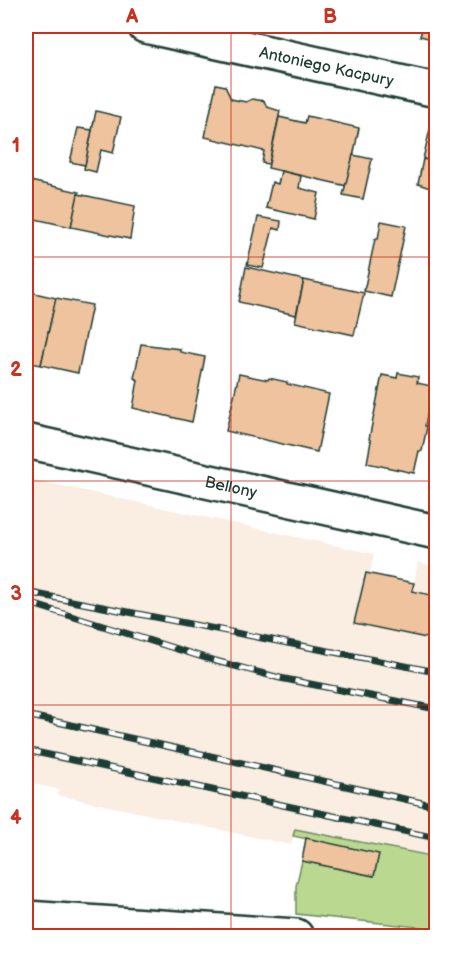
<svg xmlns="http://www.w3.org/2000/svg" width="462" height="962" viewBox="0 0 462 962" font-family="'Balsamiq Sans',sans-serif">
	<style>
		.built { fill: #faede2 }
		.green { fill: #bad890; stroke: #6c8a62; stroke-width: 1.5 }
		.building { fill: #eec39d; stroke: #1f3d34; stroke-width: 1.5 }
		.lines { fill: none; stroke-linecap: round; stroke-linejoin: round }
		.minor-casing { stroke: #1f3d34; stroke-width: 38 }
		.secondary-casing { stroke: #1f3d34; stroke-width: 38 }
		.minor { stroke: #fff; stroke-width: 33 }
		.secondary { stroke: #fff; stroke-width: 33 }
		.rail-casing { stroke: #1f3d34; stroke-width: 7 }
		.rail { stroke: #fff; stroke-width: 4.5; stroke-dasharray: 14; stroke-linecap: butt }
		.grid { fill: none; stroke: #c8321e; stroke-width: 1.5; stroke-opacity: 0.55 }
		.labels { text-anchor: middle; stroke-width: 4.5; stroke-linejoin: round; paint-order: stroke }
		.street-label { font-size: 16px; fill: #1f3d34; stroke: #fff }
		.neatline { fill: none; stroke: #c8321e; stroke-width: 2 }
		.grid-label { font-size: 20px; text-anchor: middle; font-weight: bold; fill: #c8321e }
	</style>
	<rect width="100%" height="100%" fill="#fff"/>
	<filter id="ink" filterUnits="userSpaceOnUse"><feTurbulence type="fractalNoise" baseFrequency=".0167" numOctaves="2"/><feDisplacementMap in="SourceGraphic" scale="12" xChannelSelector="R" yChannelSelector="G"/><feConvolveMatrix kernelMatrix="1 2 1 2 8 2 1 2 1" color-interpolation-filters="sRGB"/></filter>
	<g filter="url(#ink)">
		<path class="built" d="M26,478L374,554L370,573L414,583L418,562L436,567V879L378,854L294,836L291,845L57,795L60,790L26,782Z"/>
		<path class="green" d="M295,829L436,857V929L296,914V886L302,861L374,876L378,854L293,836Z"/>
		<g class="building">
			<path d="M400,26H423L422,31Z"/>
			<path d="M423,26H436V40L420,36Z"/>
			<path d="M216,84L225,86L231,99L246,102L252,99L264,101L267,107L280,111L269,164L262,163L264,151L205,137Z"/>
			<path d="M96,111L121,117L113,153L101,150L96,172L84,169Z"/>
			<path d="M307,116L359,128L347,186L268,168L279,117L305,123Z"/>
			<path d="M78,128L92,130L85,165L70,162Z"/>
			<path d="M430,129L436,130V162L423,159Z"/>
			<path d="M353,155L372,159L363,199L343,195Z"/>
			<path d="M423,159L436,162V190L418,184Z"/>
			<path d="M281,171L301,176L299,188L319,193L314,219L266,208L272,182L278,184Z"/>
			<path d="M26,180L79,192L71,227L26,217Z"/>
			<path d="M78,194L135,206L130,239L71,227Z"/>
			<path d="M258,217L281,221L280,230L273,228L263,268L247,265Z"/>
			<path d="M381,221L406,226L391,297L364,291L375,239H378Z"/>
			<path d="M246,267L304,280L296,315L239,302Z"/>
			<path d="M304,280L364,293L354,335L295,322Z"/>
			<path d="M26,291L56,298L41,365L26,362Z"/>
			<path d="M56,298L92,305L78,373L41,365Z"/>
			<path d="M141,344L180,349V352L205,357L192,422L133,408L138,380L134,378Z"/>
			<path d="M398,373L418,377L417,383L436,387L431,411L428,410L425,426L427,427L422,451H419L414,473L367,463L371,441L369,439L382,375L397,378Z"/>
			<path d="M239,374L268,380L269,378L287,382V384L329,394L317,452L226,431Z"/>
			<path d="M366,573L414,583L412,591L436,596V640L354,623Z"/>
			<path d="M306,838L379,854L374,876L302,861Z"/>
		</g>
		<g class="lines">
			<g class="minor-casing">
				<g id="minor">
					<path id="s1" d="M145,26L436,90"/>
					<path id="s2" d="M26,441L436,532"/>
				</g>
			</g>
			<g class="secondary-casing">
				<path id="secondary" d="M26,918L296,936"/>
			</g>
			<use href="#minor" class="minor"/>
			<use href="#secondary" class="secondary"/>
			<g class="rail-casing">
				<g id="rail">
					<path d="M26,592L436,672"/>
					<path d="M26,602L212,660L280,678L436,709"/>
					<path d="M26,715L436,806"/>
					<path d="M26,750L436,838"/>
				</g>
			</g>
			<use href="#rail" class="rail"/>
		</g>
	</g>
	<path class="grid" d="M231,26V936M26,257H436M26,481H436M26,705H436"/>
	<g class="labels">
		<g class="street-label">
			<text dy="6" stroke="none"><textPath href="#s1" startOffset="186">Antoniego Kacpury</textPath></text>
			<text dy="6" stroke="none"><textPath href="#s2" startOffset="210">Bellony</textPath></text>
		</g>
	</g>
	<rect width="462" height="962" fill="none" stroke="#fff" stroke-width="66"/>
	<rect x="33" y="33" width="396" height="896" class="neatline"/>
	<g class="grid-label">
		<text x="132" y="23">A</text>
		<text x="330" y="23">B</text>
		<text x="16" y="152">1</text>
		<text x="16" y="376">2</text>
		<text x="16" y="600">3</text>
		<text x="16" y="824">4</text>
	</g>
</svg>
